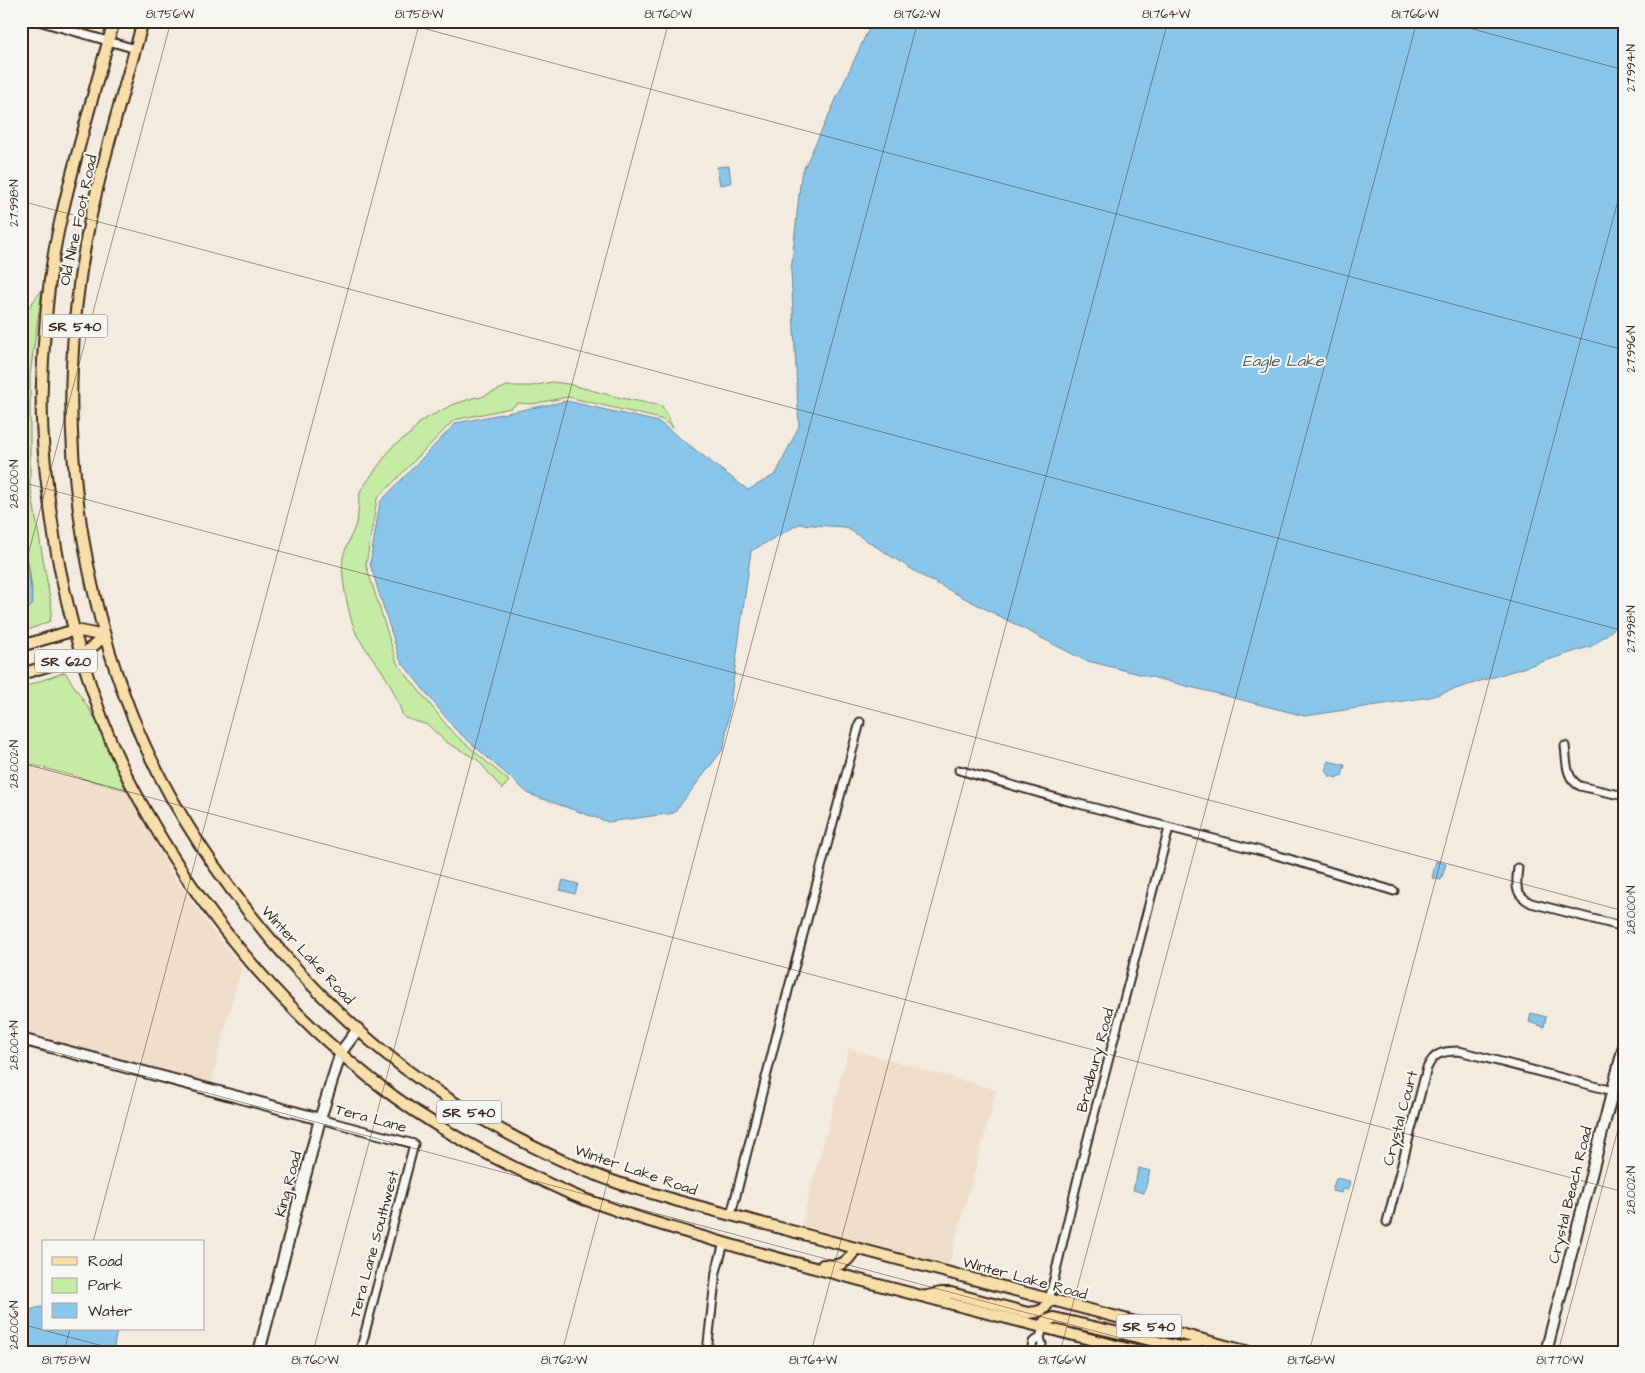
<svg xmlns="http://www.w3.org/2000/svg" width="1645" height="1373" viewBox="0 0 1645 1373" font-family="'Architects Daughter',sans-serif">
	<style>
		.built { fill: #efdeca }
		.green { fill: #c6eba4; stroke: #808a61 }
		.water { fill: #8ac6ea; stroke: #6a8898 }
		.lines { fill: none; stroke-linecap: round; stroke-linejoin: round }
		.street-casing { stroke: #3b2a1e; stroke-width: 11 }
		.secondary-casing { stroke: #3b2a1e; stroke-width: 14 }
		.primary-casing { stroke: #3b2a1e; stroke-width: 14 }
		.street { stroke: #f6f6f2; stroke-width: 7 }
		.secondary { stroke: #f6f6f2; stroke-width: 10 }
		.primary { stroke: #f8deab; stroke-width: 10 }
		.ticks { fill: none; stroke: #3b2a1e; stroke-width: 1; stroke-opacity: 0.45 }
		.labels { text-anchor: middle; stroke-width: 4; stroke-linejoin: round; paint-order: stroke }
		.shield { fill: #f6f6f2; stroke: #73675e; stroke-width: 1 }
		.shield-label { font-size: 14px; font-weight: bold; fill: #3b2a1e }
		.street-label { font-size: 15px; fill: #3b2a1e; stroke: #f6f6f2 }
		.water-label { font-size: 16px; font-style: italic; fill: #53595b; stroke: #f6f6f2 }
		.neatline { fill: none; stroke: #3b2a1e; stroke-width: 2 }
		.ticks-label { font-size: 12px; text-anchor: middle; fill: #3b2a1e }
	</style>
	<rect width="100%" height="100%" fill="#f3ebe0"/>
	<filter id="ink" filterUnits="userSpaceOnUse"><feTurbulence type="fractalNoise" baseFrequency=".02" numOctaves="2"/><feDisplacementMap in="SourceGraphic" scale="10" xChannelSelector="R" yChannelSelector="G"/><feConvolveMatrix kernelMatrix="1 2 1 2 8 2 1 2 1" color-interpolation-filters="sRGB"/></filter>
	<g filter="url(#ink)">
		<g class="built">
			<path d="M21,762L126,790L171,872L217,937L242,965L212,1078L211,1085L21,1034Z"/>
			<path d="M849,1049L997,1090L949,1265L801,1225Z"/>
		</g>
		<g class="green">
			<path d="M42,290L30,374V484L52,610L50,621L21,633V612L28,609L32,589L21,511V333L28,308Z"/>
			<path d="M552,382L568,384L617,397L662,406L673,428L661,419L568,397L532,404L518,403L511,408L454,420L377,499L366,565L397,663L452,732L509,781L502,789L478,760L446,742L428,725L405,718L403,716C398,701 392,687 384,674C375,660 363,647 356,633C349,617 340,575 343,558C345,546 353,534 356,523C360,512 357,501 361,490L392,447L411,433L421,421L452,405L476,397L479,398L507,386H532Z"/>
			<path d="M65,672L95,718L126,790L21,762V688Z"/>
		</g>
		<g class="water">
			<path d="M874,21H1624V621L1592,646L1430,697L1305,716L1084,660L924,577L845,527L799,524L751,551L724,748L674,813L608,822L529,794L455,729L400,660L370,564L380,502L456,423L567,401L659,422L748,490L776,474L799,426L791,272L801,175L871,24Z"/>
			<path d="M729,166L731,183L720,185L717,167Z"/>
			<path d="M21,511L33,604L28,609L21,612Z"/>
			<path d="M1328,761L1345,765L1342,776H1338L1337,778L1329,776L1330,774L1326,773Z"/>
			<path d="M1436,861L1446,864L1441,880L1432,878Z"/>
			<path d="M563,880L578,884L575,894L560,890Z"/>
			<path d="M1531,1013L1546,1017L1544,1027L1529,1022Z"/>
			<path d="M1139,1168L1150,1171L1144,1193L1133,1190Z"/>
			<path d="M1336,1178L1350,1181L1348,1190L1342,1189L1341,1193L1332,1191Z"/>
			<path d="M42,1307L44,1308V1329H117L113,1352H23C20,1332 16,1309 42,1307Z"/>
		</g>
		<g class="lines">
			<g class="street-casing">
				<g id="street">
					<path d="M38,21L136,49"/>
					<path d="M21,94L23,108L21,114"/>
					<path d="M1565,746C1567,761 1565,778 1580,786L1624,796"/>
					<path d="M959,770L1060,799L1276,855L1394,891"/>
					<path d="M1518,868C1516,885 1514,894 1531,903L1624,927"/>
					<path d="M320,1119L414,1144L360,1352"/>
					<path d="M731,1215L789,987L860,722"/>
					<path d="M1387,1222L1427,1068C1434,1053 1442,1051 1459,1051L1613,1091"/>
					<path d="M1049,1300L1082,1161L1169,828"/>
					<path d="M707,1352L716,1272L724,1243"/>
					<path d="M1031,1352L1033,1342L1040,1338"/>
					<path d="M1040,1352L1042,1344L1040,1338L1043,1327"/>
				</g>
			</g>
			<g class="secondary-casing">
				<g id="secondary">
					<path d="M21,1039L320,1119"/>
					<path d="M259,1352L320,1119L341,1052L358,1029"/>
					<path d="M1546,1352L1624,1046"/>
				</g>
			</g>
			<g class="primary-casing">
				<g id="primary">
					<path d="M114,21C96,85 77,150 62,214C49,267 44,328 42,383C40,436 47,489 55,542C66,607 84,672 108,734C119,762 133,789 148,815C209,924 295,1024 396,1098C450,1137 511,1167 571,1194C587,1201 603,1205 618,1211C663,1226 707,1238 752,1251C881,1287 1010,1318 1139,1352"/>
					<path d="M143,21C125,87 104,153 90,220C80,268 74,318 72,367C67,481 89,606 131,713C165,800 218,878 279,949C335,1014 400,1072 475,1115C521,1142 571,1167 621,1184C640,1190 659,1195 678,1201L1249,1352"/>
					<path d="M21,646L75,630L105,636"/>
					<path d="M21,674L81,656L105,636"/>
					<path d="M823,1265C840,1267 847,1264 855,1249"/>
					<path d="M927,1296L941,1293H951L1028,1313C1039,1312 1046,1311 1049,1300"/>
					<path d="M1043,1327L1045,1321L1054,1318L1180,1347C1190,1348 1195,1347 1200,1339"/>
				</g>
			</g>
			<use href="#street" class="street"/>
			<use href="#secondary" class="secondary"/>
			<use href="#primary" class="primary"/>
		</g>
	</g>
	<path class="ticks" d="M396,21L1624,350M1443,21L1624,70M21,201L1624,631M21,482L1624,911M21,581L171,21M21,763L1624,1192M21,1043L1173,1352M93,1242L420,21M21,1324L125,1352M64,1352L70,1329M313,1352L669,21M562,1352L918,21M811,1352L1168,21M1060,1352L1417,21M1309,1352L1624,178M1558,1352L1624,1107"/>
	<g class="labels">
		<g class="shield">
			<rect x="42.5" y="314.5" width="65" height="23" rx="4"/>
			<rect x="35" y="649.5" width="62" height="23" rx="4"/>
			<rect x="436.5" y="1100.5" width="65" height="23" rx="4"/>
			<rect x="1116.5" y="1314.5" width="65" height="23" rx="4"/>
		</g>
		<g class="shield-label">
			<text x="75" y="331">SR 540</text>
			<text x="66" y="666">SR 620</text>
			<text x="469" y="1117">SR 540</text>
			<text x="1149" y="1331">SR 540</text>
		</g>
		<g class="street-label">
			<text transform="translate(78 220) rotate(-78)" y="5">Old Nine Foot Road</text>
			<text transform="translate(308 955) rotate(47)" y="5">Winter Lake Road</text>
			<text transform="translate(1095 1060) rotate(-75)" y="5">Bradbury Road</text>
			<text transform="translate(371 1118) rotate(15)" y="5">Tera Lane</text>
			<text transform="translate(1400 1118) rotate(-75)" y="5">Crystal Court</text>
			<text transform="translate(636 1170) rotate(19)" y="5">Winter Lake Road</text>
			<text transform="translate(288 1184) rotate(-75)" y="5">King Road</text>
			<text transform="translate(1570 1195) rotate(-76)" y="5">Crystal Beach Road</text>
			<text transform="translate(374 1244) rotate(-75)" y="5">Tera Lane Southwest</text>
			<text transform="translate(1025 1278) rotate(15)" y="5">Winter Lake Road</text>
		</g>
		<g class="water-label">
			<text x="1283" y="366">Eagle Lake</text>
		</g>
	</g>
	<rect width="1645" height="1373" fill="none" stroke="#f6f6f2" stroke-width="55"/>
	<rect x="42" y="1240" width="162" height="90" fill="#f6f6f2" stroke="#aba49d"/>
	<rect x="52" y="1257" width="25" height="8" fill="#f8deab" stroke="#aba49d"/>
	<text x="88" y="1266" font-size="15" fill="#3b2a1e">Road</text>
	<rect x="52" y="1278" width="25" height="15" fill="#c6eba4" stroke="#aba49d"/>
	<text x="88" y="1290" font-size="15" fill="#3b2a1e">Park</text>
	<rect x="52" y="1303" width="25" height="15" fill="#8ac6ea" stroke="#aba49d"/>
	<text x="88" y="1316" font-size="15" fill="#3b2a1e">Water</text>
	<rect x="28" y="28" width="1590" height="1318" class="neatline"/>
	<g class="ticks-label">
		<text x="170" y="18">81.756°W</text>
		<text x="419" y="18">81.758°W</text>
		<text x="668" y="18">81.760°W</text>
		<text x="917" y="18">81.762°W</text>
		<text x="1166" y="18">81.764°W</text>
		<text x="1415" y="18">81.766°W</text>
		<text transform="translate(1631 68) rotate(-90)" y="4">27.994°N</text>
		<text transform="translate(14 203) rotate(-90)" y="4">27.998°N</text>
		<text transform="translate(1631 349) rotate(-90)" y="4">27.996°N</text>
		<text transform="translate(14 484) rotate(-90)" y="4">28.000°N</text>
		<text transform="translate(1631 629) rotate(-90)" y="4">27.998°N</text>
		<text transform="translate(14 764) rotate(-90)" y="4">28.002°N</text>
		<text transform="translate(1631 910) rotate(-90)" y="4">28.000°N</text>
		<text transform="translate(14 1045) rotate(-90)" y="4">28.004°N</text>
		<text transform="translate(1631 1190) rotate(-90)" y="4">28.002°N</text>
		<text transform="translate(14 1325) rotate(-90)" y="4">28.006°N</text>
		<text x="66" y="1364">81.758°W</text>
		<text x="315" y="1364">81.760°W</text>
		<text x="564" y="1364">81.762°W</text>
		<text x="813" y="1364">81.764°W</text>
		<text x="1062" y="1364">81.766°W</text>
		<text x="1311" y="1364">81.768°W</text>
		<text x="1560" y="1364">81.770°W</text>
	</g>
</svg>
